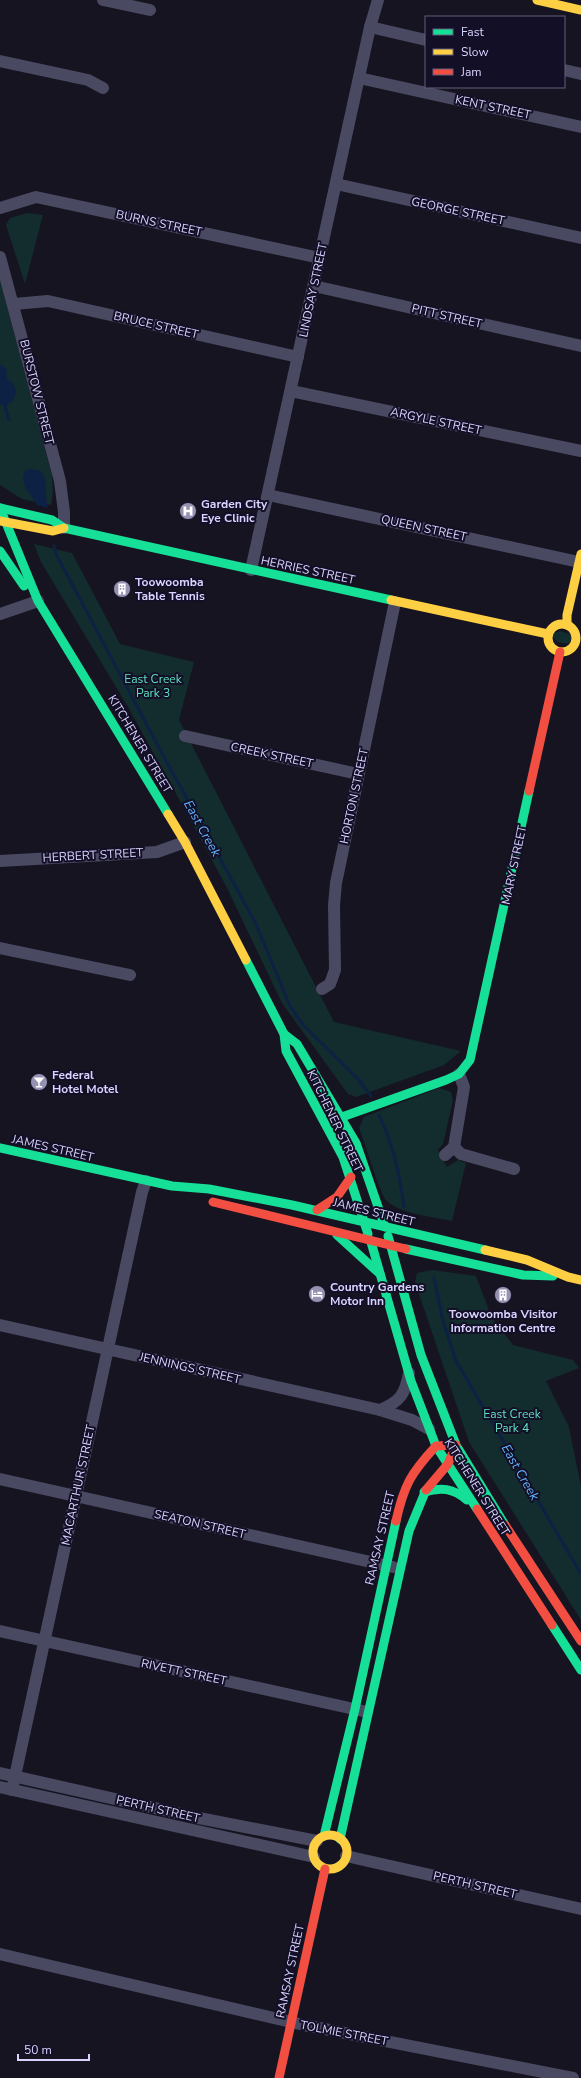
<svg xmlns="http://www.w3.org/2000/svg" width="581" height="2078" viewBox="0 0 581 2078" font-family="'Nunito Sans',sans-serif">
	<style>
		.green { fill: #132c2d }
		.water { fill: #0d2144 }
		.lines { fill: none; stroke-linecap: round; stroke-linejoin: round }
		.stream { stroke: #0d2144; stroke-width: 3 }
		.street { stroke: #4a4962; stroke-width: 12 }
		.fast { stroke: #16e098; stroke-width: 9 }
		.slow { stroke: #ffcf43; stroke-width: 9 }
		.jam { stroke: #f24e42; stroke-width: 9 }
		.labels { text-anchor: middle; stroke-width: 4; stroke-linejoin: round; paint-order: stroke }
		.street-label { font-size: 12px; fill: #d9d4ff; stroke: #130f26 }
		.poi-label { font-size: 12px; font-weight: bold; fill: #d9d4ff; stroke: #130f26; text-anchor: start }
		.park-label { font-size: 12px; fill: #5fe0c0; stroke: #130f26 }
		.water-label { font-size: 13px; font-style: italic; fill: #62b6ff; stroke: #130f26 }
	</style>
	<rect width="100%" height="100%" fill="#161421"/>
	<g class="green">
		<path d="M27,213L43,215L25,284L6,225L10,218Z"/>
		<path d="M0,280L52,475L53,491L51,505L22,499L0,485Z"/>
		<path d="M34,544L72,553L120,644L194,662L179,720L334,1022L461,1051L444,1065L356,1097L348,1094L282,1003L227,888L185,810L128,707L41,562Z"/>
		<path d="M560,631L570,634L572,638L570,643C563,644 557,643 553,637L554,633Z"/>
		<path d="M439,1088L451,1092L453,1100L443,1144L438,1150L447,1167L458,1160L466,1163L452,1221C434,1217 399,1214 386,1200C380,1194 364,1140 359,1128L364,1117Z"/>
		<path d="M432,1270L476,1276L492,1318L513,1345L573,1360L579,1368L546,1381L569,1427L581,1486V1620L469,1442L415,1282L417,1273Z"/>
	</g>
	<g class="water">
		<path d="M0,364L6,369L7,379C16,384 18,391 13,400L7,405H0Z"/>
		<path d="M31,469L41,471C49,483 44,495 48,508L37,505C32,494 17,484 26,470Z"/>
	</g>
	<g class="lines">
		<g class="stream">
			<path d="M4,403L9,420"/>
			<path d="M54,546L56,554L164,757L255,922L290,1006L303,1025L357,1078L371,1096"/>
			<path d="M379,1115C394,1148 399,1171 404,1207"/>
			<path d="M434,1278L443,1321L456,1361L581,1574"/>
		</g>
		<g class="street">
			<path d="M103,0L150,10"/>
			<path d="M370,27L426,40"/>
			<path d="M0,61L88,80L103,88"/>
			<path d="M564,70L581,74"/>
			<path d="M359,78L581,127"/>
			<path d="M336,184L581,238"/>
			<path d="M0,208L36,197L320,258"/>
			<path d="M0,257L60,481L64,512V528"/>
			<path d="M314,286L581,346"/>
			<path d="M14,304L48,301L298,357"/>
			<path d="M291,391L581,451"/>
			<path d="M268,495L579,562"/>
			<path d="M251,570L370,27L378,0"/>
			<path d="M0,614L38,601"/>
			<path d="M185,736L358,774"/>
			<path d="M0,861L157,852L185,842"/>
			<path d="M0,948L130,975"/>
			<path d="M322,989L330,984L335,970L334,905L336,883L395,602"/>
			<path d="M454,1147L461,1154L514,1169"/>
			<path d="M445,1155L454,1147L464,1087L459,1074"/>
			<path d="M0,1325L380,1410L412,1420L429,1429"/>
			<path d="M380,1410C401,1401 405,1394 409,1373"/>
			<path d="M0,1479L393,1567"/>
			<path d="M0,1631L363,1711"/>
			<path d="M0,1773L199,1818L317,1841"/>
			<path d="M0,1787L314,1857"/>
			<path d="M12,1790L142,1192L146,1181"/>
			<path d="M346,1856L581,1909"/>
			<path d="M0,1954L304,2025L573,2078"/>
		</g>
		<g class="fast">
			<path d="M0,508L52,520L64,528L391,600"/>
			<path d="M0,508L38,601L168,814"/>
			<path d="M0,551L24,586"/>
			<path d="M246,960L284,1034L286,1051L343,1157L368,1234"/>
			<path d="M284,1034L297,1044L356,1143L385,1227"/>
			<path d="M331,1123L342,1117L446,1080L459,1074L470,1060L529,791"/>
			<path d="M0,1148L172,1186L209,1189L292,1205L485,1250"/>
			<path d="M337,1235L380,1274"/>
			<path d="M388,1236L421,1355L456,1445L505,1525"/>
			<path d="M371,1242L411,1381L436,1446L477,1509"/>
			<path d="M406,1249L523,1275L553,1276"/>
			<path d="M424,1492C441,1487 453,1488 467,1500"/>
			<path d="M552,1625L581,1670"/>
			<path d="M324,1836L355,1709L396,1521"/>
			<path d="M340,1839L409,1531L426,1490"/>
		</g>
		<g class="slow">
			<path d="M537,0L581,10"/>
			<path d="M0,521L53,531L64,528"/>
			<path d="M391,600L548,634"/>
			<circle cx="562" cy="638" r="14"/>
			<path d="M567,625V615L581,554"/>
			<path d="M168,814L185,842L246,960"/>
			<path d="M485,1250L527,1260L568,1277L581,1280"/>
			<circle cx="330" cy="1852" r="17"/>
		</g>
		<g class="jam">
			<path d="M529,791L560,652"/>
			<path d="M213,1202L406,1249"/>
			<path d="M317,1210L337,1197L351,1177"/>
			<path d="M477,1509L552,1625"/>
			<path d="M396,1521C404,1485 411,1473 436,1446L456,1445L448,1464L426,1490"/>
			<path d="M505,1525L581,1641"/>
			<path d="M279,2078L325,1869"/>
		</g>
	</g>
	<defs>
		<g id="hospital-disc" transform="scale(0.9)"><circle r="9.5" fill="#9591b1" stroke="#130f26"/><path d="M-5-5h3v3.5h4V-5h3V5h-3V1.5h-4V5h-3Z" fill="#fff"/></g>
		<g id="building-disc" transform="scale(0.9)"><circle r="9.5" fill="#9591b1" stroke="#130f26"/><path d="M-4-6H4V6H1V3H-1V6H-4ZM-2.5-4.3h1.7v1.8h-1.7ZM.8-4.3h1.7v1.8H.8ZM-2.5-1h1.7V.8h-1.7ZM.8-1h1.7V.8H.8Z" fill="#fff"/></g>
		<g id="bar-disc" transform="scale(0.9)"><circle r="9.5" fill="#9591b1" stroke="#130f26"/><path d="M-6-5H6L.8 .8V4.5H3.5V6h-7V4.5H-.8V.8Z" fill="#fff"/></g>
		<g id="hotel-disc" transform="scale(0.9)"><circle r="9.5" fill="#9591b1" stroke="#130f26"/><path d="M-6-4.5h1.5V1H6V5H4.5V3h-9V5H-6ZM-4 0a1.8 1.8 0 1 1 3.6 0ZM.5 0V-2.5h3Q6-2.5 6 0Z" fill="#fff"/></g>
	</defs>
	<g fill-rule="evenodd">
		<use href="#hospital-disc" x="188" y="511"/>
		<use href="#building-disc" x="122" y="589"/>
		<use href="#bar-disc" x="39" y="1082"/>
		<use href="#hotel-disc" x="317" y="1294"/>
		<use href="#building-disc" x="503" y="1295"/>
	</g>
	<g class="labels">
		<g class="street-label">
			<text transform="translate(493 107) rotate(12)" y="4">KENT STREET</text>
			<text transform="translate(458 211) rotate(12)" y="4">GEORGE STREET</text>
			<text transform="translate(159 223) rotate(12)" y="4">BURNS STREET</text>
			<text transform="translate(313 290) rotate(-78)" y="4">LINDSAY STREET</text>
			<text transform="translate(447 316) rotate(13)" y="4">PITT STREET</text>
			<text transform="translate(156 325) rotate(13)" y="4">BRUCE STREET</text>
			<text transform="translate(37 392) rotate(76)" y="4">BURSTOW STREET</text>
			<text transform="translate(436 421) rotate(12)" y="4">ARGYLE STREET</text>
			<text transform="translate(424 528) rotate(12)" y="4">QUEEN STREET</text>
			<text transform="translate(308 570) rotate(12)" y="4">HERRIES STREET</text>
			<text transform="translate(140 744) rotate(59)" y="4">KITCHENER STREET</text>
			<text transform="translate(272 755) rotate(12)" y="4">CREEK STREET</text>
			<text transform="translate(354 796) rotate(-78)" y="4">HORTON STREET</text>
			<text transform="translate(93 855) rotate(-3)" y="4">HERBERT STREET</text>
			<text transform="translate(514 865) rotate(-78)" y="4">MARY STREET</text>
			<text transform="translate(335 1121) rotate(64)" y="4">KITCHENER STREET</text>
			<text transform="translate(53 1148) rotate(13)" y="4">JAMES STREET</text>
			<text transform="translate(374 1212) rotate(14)" y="4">JAMES STREET</text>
			<text transform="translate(190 1368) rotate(13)" y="4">JENNINGS STREET</text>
			<text transform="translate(78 1485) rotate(-78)" y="4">MACARTHUR STREET</text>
			<text transform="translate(477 1487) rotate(58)" y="4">KITCHENER STREET</text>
			<text transform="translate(200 1524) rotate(13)" y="4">SEATON STREET</text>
			<text transform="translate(380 1538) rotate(-77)" y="4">RAMSAY STREET</text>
			<text transform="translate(184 1672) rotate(12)" y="4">RIVETT STREET</text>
			<text transform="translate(158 1809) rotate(13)" y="4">PERTH STREET</text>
			<text transform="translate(475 1885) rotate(13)" y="4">PERTH STREET</text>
			<text transform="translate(290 1971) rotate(-78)" y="4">RAMSAY STREET</text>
			<text transform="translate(344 2033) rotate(11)" y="4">TOLMIE STREET</text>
		</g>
		<g class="poi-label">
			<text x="201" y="508">Garden City<tspan x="201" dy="14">Eye Clinic</tspan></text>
			<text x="135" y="586">Toowoomba<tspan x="135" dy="14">Table Tennis</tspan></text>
			<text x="52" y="1079">Federal<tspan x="52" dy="14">Hotel Motel</tspan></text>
			<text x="330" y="1291">Country Gardens<tspan x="330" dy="14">Motor Inn</tspan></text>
			<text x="503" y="1318" text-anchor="middle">Toowoomba Visitor<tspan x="503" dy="14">Information Centre</tspan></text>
		</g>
		<g class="park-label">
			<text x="153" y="683">East Creek<tspan x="153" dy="14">Park 3</tspan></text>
			<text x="512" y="1418">East Creek<tspan x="512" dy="14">Park 4</tspan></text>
		</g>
		<g class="water-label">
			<text transform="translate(203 828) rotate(61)" y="5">East Creek</text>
			<text transform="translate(521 1472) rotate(60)" y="5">East Creek</text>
		</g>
	</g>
	<rect x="425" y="16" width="140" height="72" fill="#130f26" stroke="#625e7d"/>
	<rect x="433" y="29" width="20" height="6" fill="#16e098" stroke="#625e7d"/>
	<text x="461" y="36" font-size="12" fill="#d9d4ff">Fast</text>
	<rect x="433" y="49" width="20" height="6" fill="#ffcf43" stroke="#625e7d"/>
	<text x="461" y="56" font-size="12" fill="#d9d4ff">Slow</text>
	<rect x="433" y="69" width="20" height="6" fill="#f24e42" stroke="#625e7d"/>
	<text x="461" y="76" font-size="12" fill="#d9d4ff">Jam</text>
	<path d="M18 2054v6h71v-6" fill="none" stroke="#d9d4ff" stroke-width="2"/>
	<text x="24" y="2054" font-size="12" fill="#d9d4ff" stroke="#130f26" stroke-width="3" paint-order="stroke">50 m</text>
</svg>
